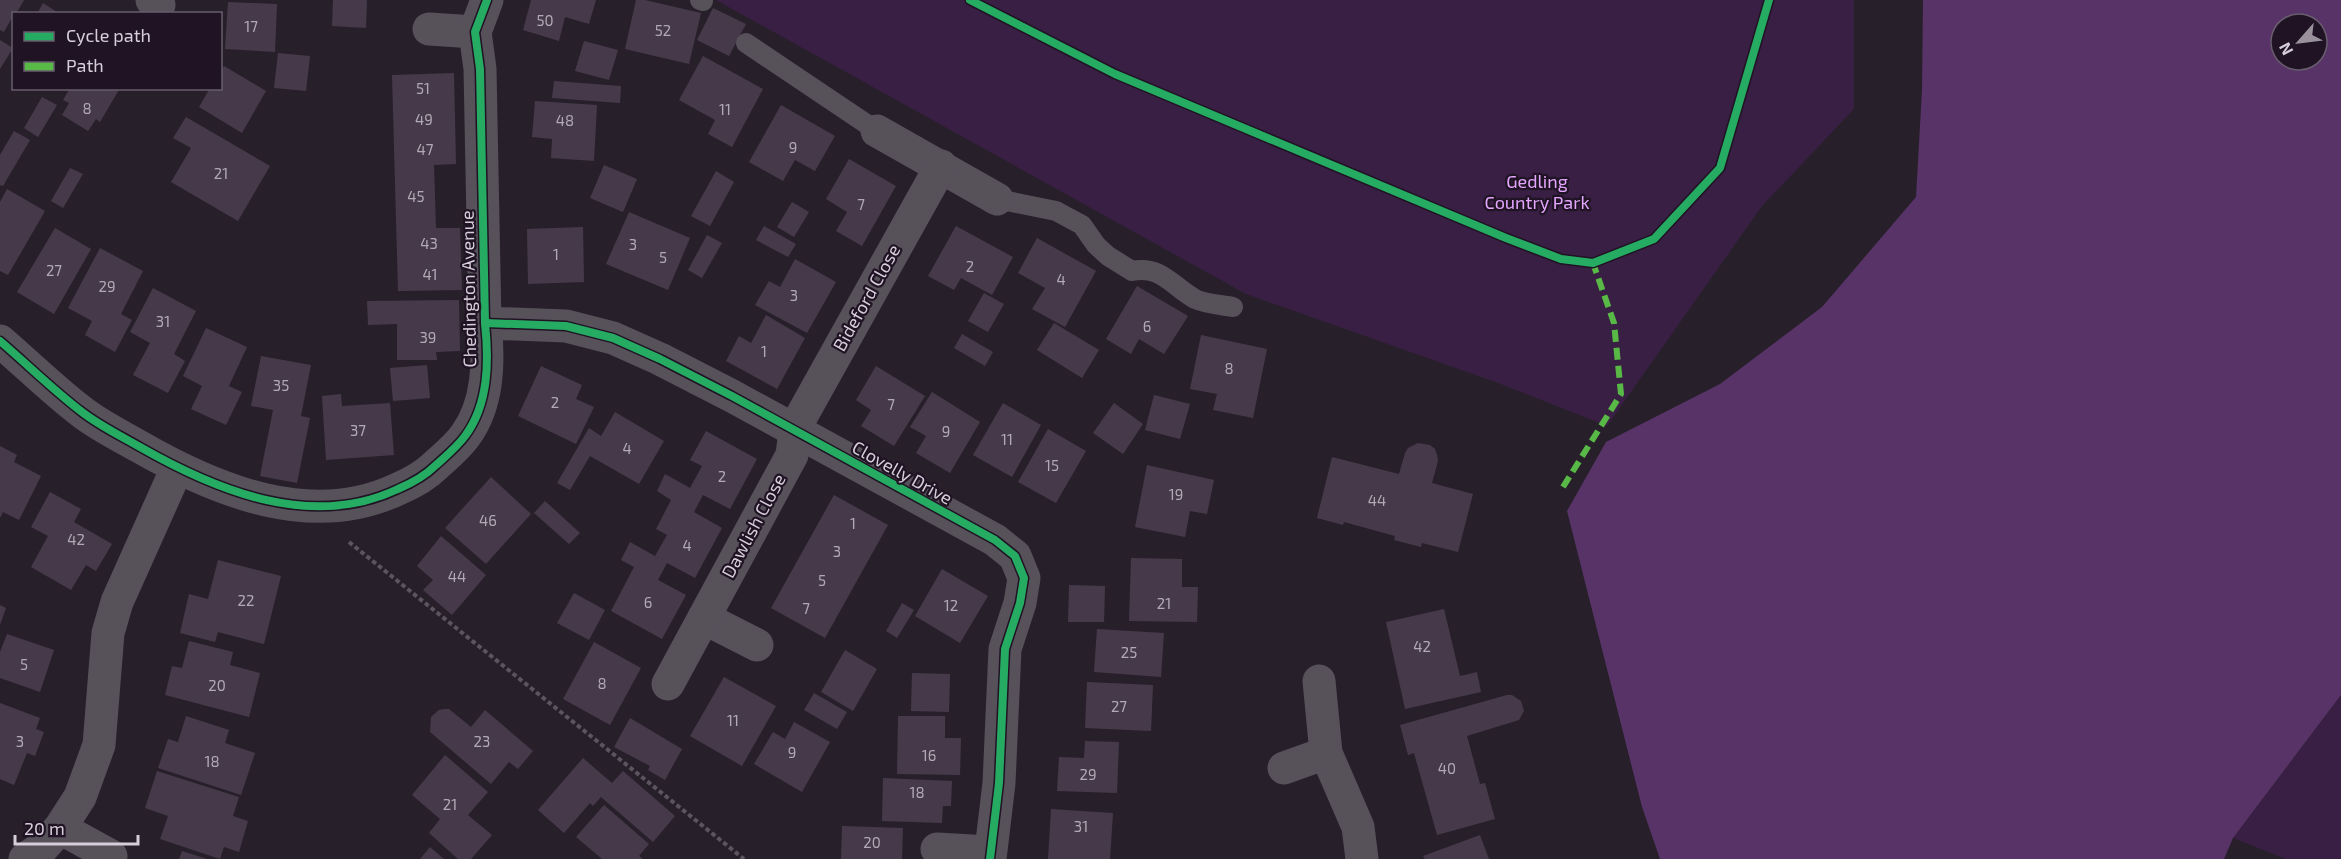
<svg xmlns="http://www.w3.org/2000/svg" width="2341" height="859" viewBox="0 0 2341 859" font-family="'Exo 2',sans-serif">
	<style>
		.green { fill: #381f43 }
		.forest { fill: #583367; fill-rule: evenodd }
		.building { fill: #463a4a }
		.lines { fill: none; stroke-linecap: round; stroke-linejoin: round }
		.path { stroke: #5b555e; stroke-width: 4; stroke-dasharray: 4.5 3; stroke-linecap: butt }
		.lane { stroke: #57515a; stroke-width: 20 }
		.street { stroke: #57515a; stroke-width: 33 }
		.quiet { stroke: #58b947; stroke-width: 6; stroke-dasharray: 12 6; stroke-linecap: butt }
		.cycleway-casing { stroke: #1f1324; stroke-width: 11 }
		.cycleway { stroke: #26ab63; stroke-width: 8 }
		.labels { text-anchor: middle; stroke-width: 4.5; stroke-linejoin: round; paint-order: stroke }
		.number-label { font-size: 15px; fill: #b2a9b6 }
		.park-label { font-size: 18px; fill: #e4a6fe; stroke: #1f1324 }
		.street-label { font-size: 18px; fill: #d6ceda; stroke: #1f1324 }
	</style>
	<rect width="100%" height="100%" fill="#27202a"/>
	<g class="green">
		<path d="M716,0H1854V109L1762,206L1607,426L1498,383L1246,294Z"/>
		<path d="M2341,695V859H2286L2233,838Z"/>
	</g>
	<path class="forest" d="M1923,0H2341V695L2233,838L2224,859H1660L1642,807L1567,511L1606,442L1720,384L1822,307L1916,197L1922,90ZM2281,24H2317V60H2281Z"/>
	<g class="building">
		<path d="M0,0H24L16,14H14L4,32L0,30Z"/>
		<path d="M333,0H367L366,28L332,26Z"/>
		<path d="M531,0H596L589,24L565,17L559,41L523,30Z"/>
		<path d="M636,0H645L701,13L689,64L625,49Z"/>
		<path d="M228,2L277,4L275,52L225,49Z"/>
		<path d="M43,3L60,14H37Z"/>
		<path d="M713,8L746,24L729,56L697,40Z"/>
		<path d="M0,40L13,48L0,69Z"/>
		<path d="M584,41L618,50L609,80L575,71Z"/>
		<path d="M278,53L310,56L306,91L274,88Z"/>
		<path d="M703,56L763,89L732,147L708,134L715,120L679,100Z"/>
		<path d="M224,66L266,91L242,133L199,107L210,88H220V71Z"/>
		<path d="M454,73L456,164L434,165L436,228H460L462,290L398,291L392,75Z"/>
		<path d="M554,81L621,86L620,103L552,98Z"/>
		<path d="M70,88H120L100,122L96,119L88,131L62,115L69,103L63,100Z"/>
		<path d="M42,97L57,105L38,137L24,128Z"/>
		<path d="M535,101L597,105L594,161L551,158L552,139L532,137Z"/>
		<path d="M781,105L835,136L815,171L795,160L783,181L749,162Z"/>
		<path d="M186,117L270,166L238,221L171,182L191,148L173,138Z"/>
		<path d="M14,131L30,140L3,186L0,185V155Z"/>
		<path d="M849,159L896,186L862,246L836,231L847,212L826,199Z"/>
		<path d="M604,165L637,179L623,212L590,198Z"/>
		<path d="M70,168L83,174L63,208L51,201Z"/>
		<path d="M716,171L734,182L710,226L691,216Z"/>
		<path d="M7,189L45,211L8,275L0,271V202Z"/>
		<path d="M792,202L809,212L794,237L777,227Z"/>
		<path d="M629,212L690,238L668,290L606,264Z"/>
		<path d="M764,226L796,244L788,257L756,240Z"/>
		<path d="M956,226L1013,257L992,295L961,278L954,290L928,276Z"/>
		<path d="M583,227L584,282L528,284L527,229Z"/>
		<path d="M55,228L91,249L54,314L17,292Z"/>
		<path d="M707,235L722,243L702,278L688,270Z"/>
		<path d="M1037,238L1096,271L1065,327L1032,309L1045,288L1018,273Z"/>
		<path d="M100,248L143,271L121,314L132,320L115,352L85,335L92,321L68,308Z"/>
		<path d="M795,259L836,282L807,333L755,305L769,281L780,287Z"/>
		<path d="M1137,286L1188,316L1164,354L1139,339L1131,354L1106,339Z"/>
		<path d="M153,288L196,311L174,354L185,361L168,393L133,375L150,343L130,332Z"/>
		<path d="M984,293L1004,304L988,332L968,321Z"/>
		<path d="M459,300L460,351L436,352L437,360H397V324L368,325L367,301Z"/>
		<path d="M766,315L805,338L777,389L726,361L739,336L751,343Z"/>
		<path d="M1054,323L1099,350L1082,378L1037,350Z"/>
		<path d="M206,328L247,347L229,386L242,392L226,425L191,409L202,386L183,376Z"/>
		<path d="M962,334L993,352L985,366L954,348Z"/>
		<path d="M1201,335L1267,349L1253,418L1213,410L1217,394L1190,389Z"/>
		<path d="M261,356L311,365L301,416L310,418L297,483L260,476L273,410L251,406Z"/>
		<path d="M427,365L430,398L393,401L390,368Z"/>
		<path d="M541,366L582,385L576,399L594,407L576,444L518,416Z"/>
		<path d="M876,366L925,396L894,446L861,426L871,410L856,400Z"/>
		<path d="M932,392L980,422L950,473L916,453L926,436L910,427Z"/>
		<path d="M341,394L342,406L390,403L394,455L326,460L322,396Z"/>
		<path d="M1154,395L1190,404L1180,439L1145,430Z"/>
		<path d="M1003,403L1041,425L1012,477L973,455Z"/>
		<path d="M1114,403L1143,424L1123,454L1093,433Z"/>
		<path d="M615,412L664,441L639,484L590,456L570,490L557,483L589,428L601,436Z"/>
		<path d="M1048,429L1086,451L1056,503L1018,482Z"/>
		<path d="M706,431L757,459L730,509L703,495L694,512L722,528L695,578L667,563L658,580L686,595L662,639L611,611L634,567L621,560L630,542L655,556L667,535L656,529L671,500L657,491L665,474L690,488L702,466L690,460Z"/>
		<path d="M1418,443L1430,445L1435,449L1437,455L1438,461L1432,483L1473,494L1458,552L1422,543L1421,547L1394,540L1395,536L1344,522L1343,525L1317,518L1332,457L1399,474L1405,453L1408,448Z"/>
		<path d="M0,446L17,455L14,462L41,476L19,520L3,512L0,518Z"/>
		<path d="M1147,465L1214,480L1207,514L1190,511L1185,537L1135,527Z"/>
		<path d="M491,477L531,514L486,564L445,528Z"/>
		<path d="M50,492L81,509L74,522L112,544L96,571L86,565L71,590L31,567L48,536L31,527Z"/>
		<path d="M834,495L888,525L825,638L771,608Z"/>
		<path d="M545,501L580,533L569,544L534,513Z"/>
		<path d="M441,536L486,575L452,615L423,590L433,580L417,566Z"/>
		<path d="M1131,558L1182,559V587H1198L1197,622L1129,621Z"/>
		<path d="M218,560L281,576L264,644L218,632L215,642L180,633L189,594L208,599Z"/>
		<path d="M942,569L988,596L960,643L915,616Z"/>
		<path d="M1069,585L1105,586L1104,622H1068Z"/>
		<path d="M574,593L605,610L589,640L557,623Z"/>
		<path d="M902,603L914,610L897,638L886,631Z"/>
		<path d="M0,605L6,608L0,625Z"/>
		<path d="M1444,609L1460,676L1477,672L1481,692L1405,709L1386,622Z"/>
		<path d="M1097,629L1164,633L1161,677L1094,672Z"/>
		<path d="M7,634L54,650L40,692L0,678V652Z"/>
		<path d="M189,641L233,652L230,665L260,673L249,717L165,695L172,666L182,668Z"/>
		<path d="M594,642L641,668L610,725L563,699Z"/>
		<path d="M845,650L877,669L853,711L821,692Z"/>
		<path d="M912,673L950,674L949,712L911,711Z"/>
		<path d="M724,677L776,706L742,766L690,736Z"/>
		<path d="M1087,682L1153,685L1151,731L1085,728Z"/>
		<path d="M814,693L847,712L837,729L804,710Z"/>
		<path d="M1507,695H1512L1521,701L1524,711L1519,720L1467,736L1480,784L1485,783L1495,819L1437,835L1414,753L1408,755L1400,725Z"/>
		<path d="M0,703L40,718L36,729L44,732L35,756L27,753L14,785L0,779Z"/>
		<path d="M444,709H449L471,727L485,710L533,751L518,769L509,762L491,784L430,732L431,717L439,710Z"/>
		<path d="M186,716L229,730L225,743L255,753L241,795L158,768L168,739L178,742Z"/>
		<path d="M898,716H945V738H961L960,775L897,774Z"/>
		<path d="M630,718L682,749L665,780L648,770L650,766L614,747Z"/>
		<path d="M794,722L830,742L802,792L754,764L773,732L785,739Z"/>
		<path d="M1085,741L1119,742L1117,793L1057,791L1059,757L1084,758Z"/>
		<path d="M445,755L488,792L468,815L492,835L471,859H458L429,833L440,819L412,795Z"/>
		<path d="M583,758L612,783L623,771L675,816L653,842L601,797L593,806L590,803L564,833L538,810Z"/>
		<path d="M157,771L239,797L233,816L248,821L239,852L224,847L220,859L160,839L168,816L145,808Z"/>
		<path d="M883,778L952,781L951,806H943L942,823L882,821Z"/>
		<path d="M604,805L649,844L639,856L643,859H602L576,837Z"/>
		<path d="M1051,809L1113,813L1110,859H1048Z"/>
		<path d="M842,826L903,828L902,859H841Z"/>
		<path d="M1480,835L1489,859H1425L1423,856Z"/>
		<path d="M430,847L444,859H420Z"/>
		<path d="M182,851L207,859H179Z"/>
	</g>
	<g class="lines">
		<path class="path" d="M349,542L744,859"/>
		<g class="lane">
			<path d="M700,0L703,1"/>
			<path d="M746,43L877,131"/>
			<path d="M997,199L1056,211L1082,225L1096,245L1108,256L1132,271C1161,265 1172,286 1195,299C1206,304 1222,305 1233,307"/>
		</g>
		<g class="street">
			<path d="M152,0L159,5"/>
			<path d="M429,29L475,32"/>
			<path d="M877,131L997,199"/>
			<path d="M485,323L566,326L613,338L660,359L732,396L995,540L1015,556L1024,578L1020,603L1005,649L999,783L990,859"/>
			<path d="M0,341C27,364 53,390 82,412C100,426 121,436 140,447C217,491 312,530 398,489C412,483 425,476 436,465C446,456 457,447 465,436C489,404 489,360 485,323L480,69L475,32L487,0"/>
			<path d="M704,618L757,645"/>
			<path d="M1319,681L1326,753L1358,827L1362,859"/>
			<path d="M668,684L792,455L795,431L801,417L941,166"/>
			<path d="M1284,768L1326,753"/>
			<path d="M60,828L111,856"/>
			<path d="M937,849L990,852"/>
			<path d="M25,859L43,847L60,828L80,797L99,745L108,633L117,602L177,468"/>
		</g>
		<path class="quiet" d="M1563,487L1621,394L1614,323L1593,263L1588,262"/>
		<g class="cycleway-casing">
			<g id="cycleway">
				<path d="M970,0L1115,74L1506,238L1561,259L1593,263L1654,239L1720,168L1769,0"/>
				<path d="M485,323L566,326L613,338L660,359L732,396L995,540L1015,556L1024,578L1020,603L1005,649L999,783L990,859"/>
				<path d="M0,341C27,364 53,390 82,412C100,426 121,436 140,447C217,491 312,530 398,489C412,483 425,476 436,465C446,456 457,447 465,436C489,404 489,360 485,323L480,69L475,32L487,0"/>
			</g>
		</g>
		<use href="#cycleway" class="cycleway"/>
	</g>
	<g class="labels">
		<g class="number-label">
			<text x="545" y="26">50</text>
			<text x="251" y="32">17</text>
			<text x="663" y="36">52</text>
			<text x="423" y="94">51</text>
			<text x="87" y="114">8</text>
			<text x="725" y="115">11</text>
			<text x="424" y="125">49</text>
			<text x="565" y="126">48</text>
			<text x="793" y="153">9</text>
			<text x="425" y="155">47</text>
			<text x="221" y="179">21</text>
			<text x="416" y="202">45</text>
			<text x="861" y="210">7</text>
			<text x="429" y="249">43</text>
			<text x="633" y="250">3</text>
			<text x="556" y="260">1</text>
			<text x="663" y="263">5</text>
			<text x="970" y="272">2</text>
			<text x="54" y="276">27</text>
			<text x="430" y="280">41</text>
			<text x="1061" y="285">4</text>
			<text x="107" y="292">29</text>
			<text x="794" y="301">3</text>
			<text x="163" y="327">31</text>
			<text x="1147" y="332">6</text>
			<text x="428" y="343">39</text>
			<text x="764" y="357">1</text>
			<text x="1229" y="374">8</text>
			<text x="281" y="391">35</text>
			<text x="555" y="408">2</text>
			<text x="891" y="410">7</text>
			<text x="358" y="436">37</text>
			<text x="946" y="437">9</text>
			<text x="1007" y="445">11</text>
			<text x="627" y="454">4</text>
			<text x="1052" y="471">15</text>
			<text x="722" y="482">2</text>
			<text x="1176" y="500">19</text>
			<text x="1377" y="506">44</text>
			<text x="488" y="526">46</text>
			<text x="853" y="529">1</text>
			<text x="76" y="545">42</text>
			<text x="687" y="551">4</text>
			<text x="837" y="557">3</text>
			<text x="457" y="582">44</text>
			<text x="822" y="586">5</text>
			<text x="246" y="606">22</text>
			<text x="648" y="608">6</text>
			<text x="1164" y="609">21</text>
			<text x="951" y="611">12</text>
			<text x="806" y="614">7</text>
			<text x="1422" y="652">42</text>
			<text x="1129" y="658">25</text>
			<text x="24" y="670">5</text>
			<text x="602" y="689">8</text>
			<text x="217" y="691">20</text>
			<text x="1119" y="712">27</text>
			<text x="733" y="726">11</text>
			<text x="20" y="747">3</text>
			<text x="482" y="747">23</text>
			<text x="792" y="758">9</text>
			<text x="929" y="761">16</text>
			<text x="212" y="767">18</text>
			<text x="1447" y="774">40</text>
			<text x="1088" y="780">29</text>
			<text x="917" y="798">18</text>
			<text x="450" y="810">21</text>
			<text x="1081" y="832">31</text>
			<text x="872" y="848">20</text>
		</g>
		<g class="park-label">
			<text x="1537" y="188">Gedling<tspan x="1537" dy="21">Country Park</tspan></text>
		</g>
		<g class="street-label">
			<text transform="translate(469 289) rotate(-91)" y="6">Chedington Avenue</text>
			<text transform="translate(867 298) rotate(-61)" y="6">Bideford Close</text>
			<text transform="translate(902 473) rotate(29)" y="6">Clovelly Drive</text>
			<text transform="translate(754 526) rotate(-62)" y="6">Dawlish Close</text>
		</g>
	</g>
	<rect x="12" y="12" width="210" height="78" fill="#1f1324" stroke="#685e6d" stroke-width="1.5"/>
	<rect x="24" y="32" width="30" height="9" fill="#26ab63" stroke="#685e6d" stroke-width="1.5"/>
	<text x="66" y="42" font-size="18" fill="#d6ceda">Cycle path</text>
	<rect x="24" y="62" width="30" height="9" fill="#58b947" stroke="#685e6d" stroke-width="1.5"/>
	<text x="66" y="72" font-size="18" fill="#d6ceda">Path</text>
	<g transform="translate(2299 42) rotate(242)"><circle r="28" fill="#1f1324" stroke="#685e6d" stroke-width="1.5"/>
	<path d="M0-4.5L10 22L0 15L-10 22Z" fill="#99919c"/>
	<text y="-9" font-size="16" font-weight="bold" text-anchor="middle" fill="#d6ceda">N</text>
	</g>
	<path d="M15 835v9h123v-9" fill="none" stroke="#d6ceda" stroke-width="3"/>
	<text x="24" y="835" font-size="18" fill="#d6ceda" stroke="#1f1324" stroke-width="4.5" paint-order="stroke">20 m</text>
</svg>
